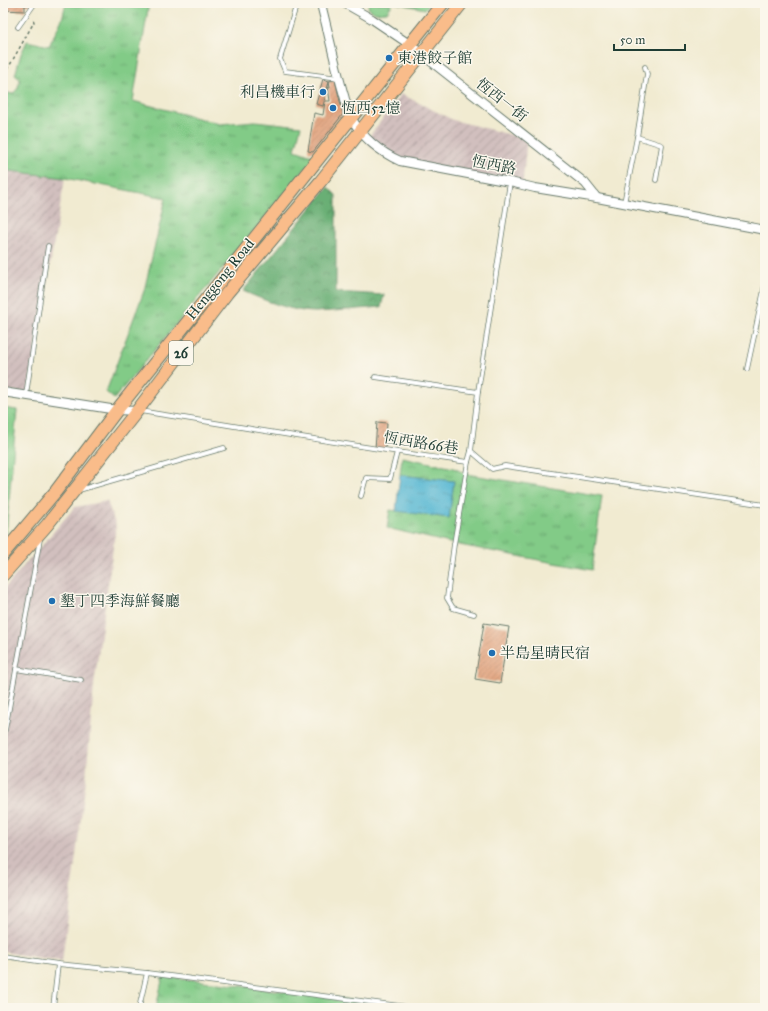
<svg xmlns="http://www.w3.org/2000/svg" width="768" height="1011" viewBox="0 0 768 1011" font-family="'IM FELL Great Primer','Noto Serif TC',serif">
	<style>
		.industrial { fill: url(#industrial-furrows) }
		.grass { fill: url(#grass-tufts); stroke: #50845e }
		.forest { fill: url(#forest-crowns); stroke: #447654 }
		.water { fill: url(#water-ripples); stroke: #397a83 }
		.building { fill: url(#building-hatch) }
		.lines { fill: none; stroke-linecap: round; stroke-linejoin: round }
		.service-casing { stroke: #687a6b; stroke-width: 5.5 }
		.minor-casing { stroke: #687a6b; stroke-width: 10 }
		.primary-casing { stroke: #687a6b; stroke-width: 14 }
		.path { stroke: #687a6b; stroke-width: 1.5; stroke-dasharray: 3 3; stroke-linecap: butt }
		.service { stroke: #fff; stroke-width: 4 }
		.minor { stroke: #fff; stroke-width: 8 }
		.primary { stroke: #f9bc8a; stroke-width: 12 }
		.poi-dot { fill: #1f6fb2; stroke: #fbf7ec; stroke-width: 1.5 }
		.labels { text-anchor: middle; stroke-width: 3; stroke-linejoin: round; paint-order: stroke }
		.shield { fill: #fbf7ec; stroke: #61756b; stroke-width: 1 }
		.shield-label { font-size: 14px; font-weight: bold; fill: #1f3d34 }
		.poi-label { font-size: 15px; fill: #1f3d34; stroke: #fbf7ec; text-anchor: start }
		.street-label { font-size: 15px; fill: #1f3d34; stroke: #fbf7ec }
	</style>
	<defs>
		<pattern id="industrial-furrows" width="10" height="10" patternUnits="userSpaceOnUse"><rect width="10" height="10" fill="#d1bfbe"/><path d="M-1 1l2-2M0 10L10 0M9 11l2-2" fill="none" stroke="#a99c9b"/></pattern>
		<pattern id="grass-tufts" width="24" height="20" patternUnits="userSpaceOnUse"><rect width="24" height="20" fill="#82cb87"/><path d="M3 7l-1-3M5 7V3M7 7l1-3M15 17l-1-3M17 17v-4M19 17l1-3" fill="none" stroke="#6aa66f"/></pattern>
		<pattern id="forest-crowns" width="20" height="18" patternUnits="userSpaceOnUse"><rect width="20" height="18" fill="#69af74"/><path d="M2 6a3 3 0 1 1 6 0M12 15a3 3 0 1 1 6 0" fill="none" stroke="#569060"/></pattern>
		<pattern id="water-ripples" width="26" height="14" patternUnits="userSpaceOnUse"><rect width="26" height="14" fill="#53b6d2"/><path d="M2 4q2-2 4 0t4 0M15 11q2-2 4 0t4 0" fill="none" stroke="#4495ab"/></pattern>
		<pattern id="building-hatch" width="6" height="6" patternUnits="userSpaceOnUse"><rect width="6" height="6" fill="#e2a37e"/><path d="M-1 1l2-2M0 6l6-6M5 7l2-2" fill="none" stroke="#b78668"/></pattern>
	</defs>
	<rect width="100%" height="100%" fill="#fbf7ec"/>
	<filter id="ink" filterUnits="userSpaceOnUse"><feTurbulence type="fractalNoise" baseFrequency=".025" numOctaves="2"/><feDisplacementMap in="SourceGraphic" scale="8" xChannelSelector="R" yChannelSelector="G"/><feConvolveMatrix kernelMatrix="1 2 1 2 8 2 1 2 1" color-interpolation-filters="sRGB"/></filter>
	<filter id="wash" filterUnits="userSpaceOnUse"><feTurbulence type="fractalNoise" baseFrequency=".012" numOctaves="4" result="noise"/><feDisplacementMap in="SourceGraphic" scale="16" xChannelSelector="R" yChannelSelector="G"/><feGaussianBlur stdDeviation="0.9" result="paint"/><feColorMatrix in="noise" values="0 0 0 0 0 0 0 0 0 0 0 0 0 0 0 0 0 1.4 0 .05"/><feComposite in="paint" operator="in"/></filter>
	<g filter="url(#wash)">
		<rect width="100%" height="100%" fill="#f1ebd1"/>
		<g class="industrial">
			<path d="M401,94L453,120L527,139L522,188L399,164L380,155L366,141Z"/>
			<path d="M6,170L65,178L28,393L3,390V189Z"/>
			<path d="M107,501L116,526L94,685L86,779L62,961L3,952V590L75,507Z"/>
		</g>
		<g class="grass">
			<path d="M66,3H149L133,101L220,124L255,121L301,126L295,150L315,157L114,399L106,392L144,291L166,198L65,178L3,170V92L13,94L18,88L20,79L15,75L21,54L27,41L49,46L62,19Z"/>
			<path d="M369,3H393L387,12L375,13L368,8Z"/>
			<path d="M395,3H430L425,9Z"/>
			<path d="M3,408L17,410L6,534L3,537Z"/>
			<path d="M402,457L454,468L466,474L602,496L592,570L454,544L387,528L390,510L449,518L454,481L400,475Z"/>
			<path d="M163,976L414,1008H156Z"/>
		</g>
		<path class="forest" d="M328,187L336,195V292L384,295L381,307C359,309 337,311 315,312C293,312 263,300 243,291Z"/>
		<path class="water" d="M400,475L454,481L449,518L396,511Z"/>
		<g id="blocks">
			<g class="building">
				<path d="M3,3H29V5H25V11L3,10Z"/>
				<path d="M323,79L329,81L323,106L316,104Z"/>
				<path d="M335,80L343,114L313,152L308,151L314,113L323,115L325,101H330L328,87H330L329,81Z"/>
				<path d="M377,422L387,423L385,449H375Z"/>
				<path d="M484,623L509,627L500,683L475,679Z"/>
			</g>
		</g>
	</g>
	<g filter="url(#ink)">
		<use href="#blocks" fill-opacity="0" stroke="#687a6b" stroke-width="1"/>
		<g class="lines">
			<g class="service-casing">
				<g id="service">
					<path d="M297,3L280,59L285,71L339,78"/>
					<path d="M18,27L35,3"/>
					<path d="M637,137L647,74L645,67"/>
					<path d="M624,203L637,137L662,145L656,180"/>
					<path d="M747,369L765,285"/>
					<path d="M375,377L478,392"/>
					<path d="M26,395L48,246"/>
					<path d="M140,411C249,428 358,447 468,462L471,451L478,392L510,182"/>
					<path d="M471,451L492,469L505,466L765,505"/>
					<path d="M468,462L454,544L447,598L453,608L474,614"/>
					<path d="M79,490L224,448"/>
					<path d="M361,496L366,478L390,479L397,452"/>
					<path d="M16,669L81,680"/>
					<path d="M5,730L40,539"/>
					<path d="M3,956L58,964L147,973L415,1008"/>
					<path d="M53,1008L58,964"/>
					<path d="M139,1008L147,973"/>
				</g>
			</g>
			<g class="minor-casing">
				<g id="minor">
					<path d="M324,3L322,8C329,36 335,64 343,92C346,101 347,111 352,119C363,138 380,152 400,161L510,182L535,188L597,198L765,230"/>
					<path d="M344,3L372,19L409,44L585,183L597,198"/>
					<path d="M3,392L117,410L137,411"/>
				</g>
			</g>
			<g class="primary-casing">
				<g id="primary">
					<path d="M3,554L56,491L117,410L443,3"/>
					<path d="M3,575L47,525L137,411L227,293L320,182L462,3"/>
				</g>
			</g>
			<path class="path" d="M3,74L10,65L34,22L33,19"/>
			<use href="#service" class="service"/>
			<use href="#minor" class="minor"/>
			<use href="#primary" class="primary"/>
		</g>
	</g>
	<g class="poi-dot">
		<circle cx="389" cy="58" r="4"/>
		<circle cx="323" cy="92" r="4"/>
		<circle cx="333" cy="108" r="4"/>
		<circle cx="52" cy="601" r="4"/>
		<circle cx="492" cy="653" r="4"/>
	</g>
	<g class="labels">
		<rect class="shield" x="169" y="341" width="24" height="24" rx="3"/>
		<g class="shield-label">
			<text x="181" y="358">26</text>
		</g>
		<g class="poi-label">
			<text x="397" y="63">東港餃子館</text>
			<text x="315" y="97" text-anchor="end">利昌機車行</text>
			<text x="341" y="113">恆西52憶</text>
			<text x="60" y="606">墾丁四季海鮮餐廳</text>
			<text x="500" y="658">半島星晴民宿</text>
		</g>
		<g class="street-label">
			<text transform="translate(502 100) rotate(38)" y="5">恆西一街</text>
			<text transform="translate(494 165) rotate(11)" y="5">恆西路</text>
			<text transform="translate(220 279) rotate(-51)" y="5">Henggong Road</text>
			<text transform="translate(421 443) rotate(9)" y="5">恆西路66巷</text>
		</g>
	</g>
	<rect width="768" height="1011" fill="none" stroke="#fbf7ec" stroke-width="16"/>
	<path d="M614 44v6h71v-6" fill="none" stroke="#1f3d34" stroke-width="2"/>
	<text x="620" y="44" font-size="12" fill="#1f3d34" stroke="#fbf7ec" stroke-width="3" paint-order="stroke">50 m</text>
</svg>
